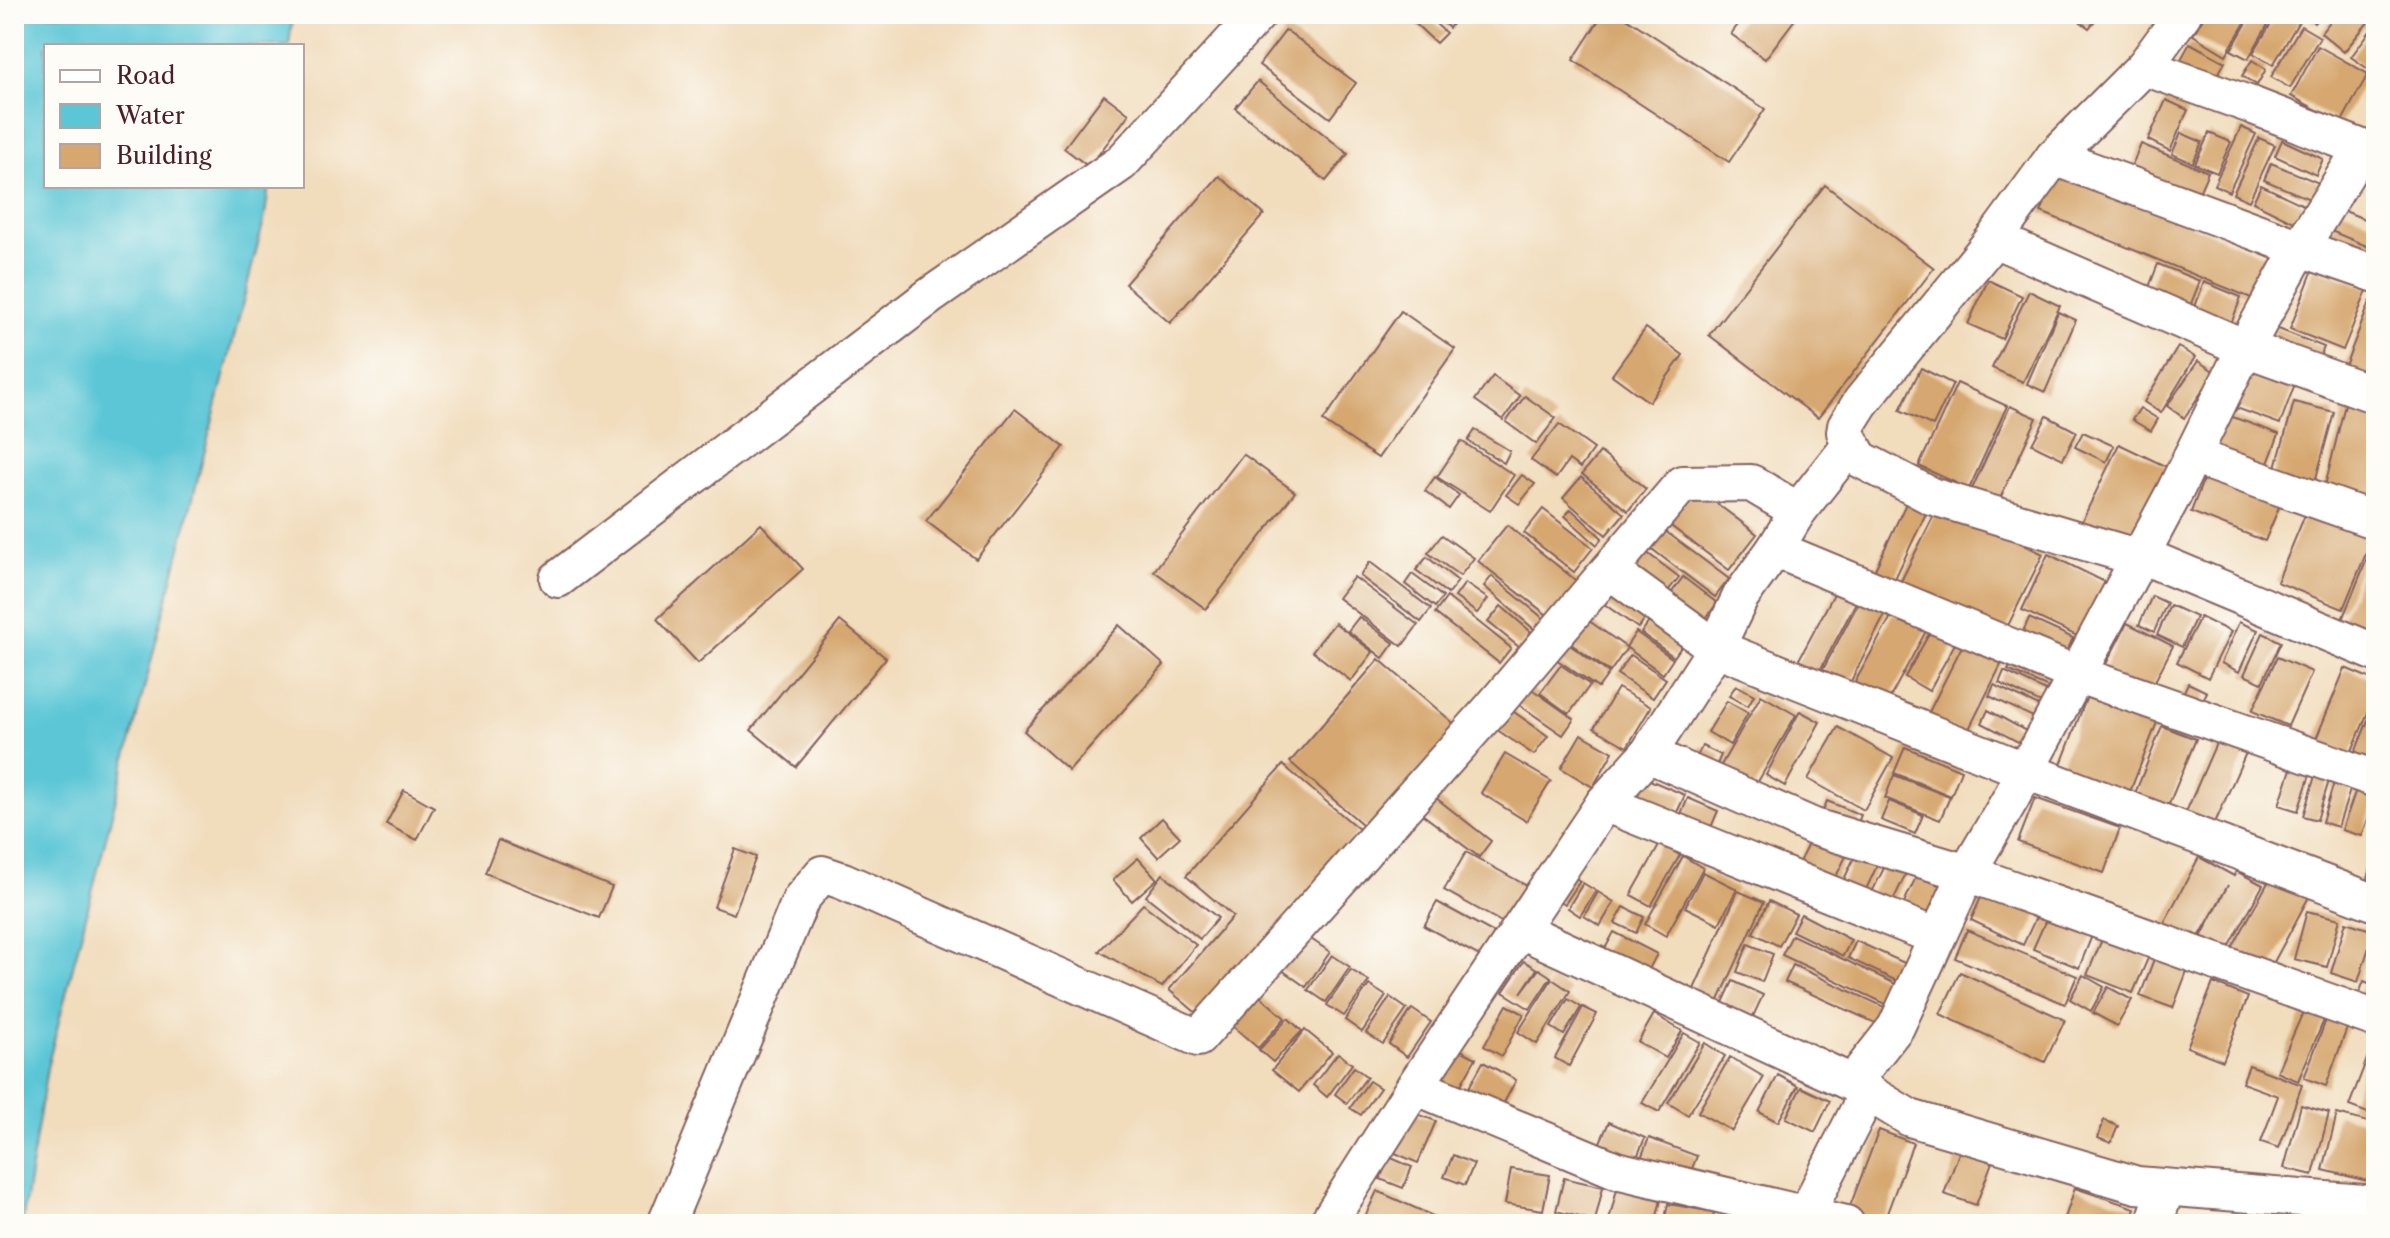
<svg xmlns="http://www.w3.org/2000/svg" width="2390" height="1238" viewBox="0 0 2390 1238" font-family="'Libre Caslon Text',serif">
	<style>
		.water { fill: #5bc6d6; stroke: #527280; stroke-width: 2 }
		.building { fill: #d6a76f }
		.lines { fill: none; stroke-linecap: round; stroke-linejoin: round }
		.minor-casing { stroke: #84615e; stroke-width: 40 }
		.minor { stroke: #fff; stroke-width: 36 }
	</style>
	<rect width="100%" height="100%" fill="#fdfcf7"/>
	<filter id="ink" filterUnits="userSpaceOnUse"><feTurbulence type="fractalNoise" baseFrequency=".0125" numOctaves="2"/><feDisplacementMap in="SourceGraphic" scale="16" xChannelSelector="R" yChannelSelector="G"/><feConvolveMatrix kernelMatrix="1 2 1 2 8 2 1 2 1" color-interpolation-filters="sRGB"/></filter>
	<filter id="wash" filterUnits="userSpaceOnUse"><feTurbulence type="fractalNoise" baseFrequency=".006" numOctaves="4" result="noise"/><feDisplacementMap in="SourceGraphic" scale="32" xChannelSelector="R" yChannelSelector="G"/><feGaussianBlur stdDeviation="1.8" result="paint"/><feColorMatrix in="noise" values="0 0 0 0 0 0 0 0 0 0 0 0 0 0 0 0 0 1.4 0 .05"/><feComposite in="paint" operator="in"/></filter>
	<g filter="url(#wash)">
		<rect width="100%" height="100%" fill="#f1dcbc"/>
		<path class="water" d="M14,14H293L289,46H46V186H269L265,216L47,1068L22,1224H14Z"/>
		<g id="blocks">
			<g class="building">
				<path d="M1405,14H1425L1446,33L1436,43Z"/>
				<path d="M1434,14H1454L1458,17L1449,28Z"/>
				<path d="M1603,14H1620L1765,109L1729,162L1573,60Z"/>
				<path d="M1746,14H1799L1765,59L1731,34Z"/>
				<path d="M2070,14H2100L2089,28Z"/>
				<path d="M2205,14H2250L2226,55L2193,35Z"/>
				<path d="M2252,14H2274L2248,59L2231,50Z"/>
				<path d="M2277,14H2294L2301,18L2273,65L2253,53Z"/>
				<path d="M2305,14H2322L2314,23Z"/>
				<path d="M2336,14H2361L2369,21L2344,52L2321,33Z"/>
				<path d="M2376,23V70L2374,73L2351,57Z"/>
				<path d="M2301,26L2320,37L2290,88L2271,77Z"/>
				<path d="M1286,30L1356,83L1330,118L1259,65Z"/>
				<path d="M2190,43L2225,62L2210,89L2175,70Z"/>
				<path d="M2318,46L2368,74L2341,123L2291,96Z"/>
				<path d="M2252,60L2266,69L2257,85L2242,76Z"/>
				<path d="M1258,81L1348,154L1326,181L1235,108Z"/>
				<path d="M1104,95L1129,114L1089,167L1064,148Z"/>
				<path d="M2166,100L2188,110L2170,151L2148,140Z"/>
				<path d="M2241,127L2256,134L2229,192L2214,185Z"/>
				<path d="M2181,133L2202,142L2193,163L2172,154Z"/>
				<path d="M2209,133L2231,142L2217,173L2195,164Z"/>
				<path d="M2259,138L2275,145L2249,201L2233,194Z"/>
				<path d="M2282,140L2323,159L2316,175L2275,156Z"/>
				<path d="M2141,144L2208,172L2195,202L2129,173Z"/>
				<path d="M2271,163L2319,183L2312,200L2264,180Z"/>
				<path d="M2058,171L2273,259L2256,300L2041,212Z"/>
				<path d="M1219,176L1264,214L1170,323L1125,284Z"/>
				<path d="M1825,185L1934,268L1818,418L1709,335Z"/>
				<path d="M2261,185L2310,208L2302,226L2253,202Z"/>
				<path d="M2340,209L2376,224V250L2331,231Z"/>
				<path d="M2158,264L2200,281L2186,316L2144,300Z"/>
				<path d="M2314,267L2368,288L2343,350L2290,329Z"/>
				<path d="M1988,280L2022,296L2002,339L1968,324Z"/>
				<path d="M2204,282L2241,297L2227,335L2190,321Z"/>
				<path d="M2029,291L2060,306L2023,382L1992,368Z"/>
				<path d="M2370,302L2376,304V376L2343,371Z"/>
				<path d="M1401,311L1455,349L1378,458L1323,421Z"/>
				<path d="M2058,312L2076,320L2045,392L2027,384Z"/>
				<path d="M1646,328L1683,355L1649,402L1612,375Z"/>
				<path d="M2276,328L2324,347L2314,372L2266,354Z"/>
				<path d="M2178,347L2195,357L2161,413L2144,402Z"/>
				<path d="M2245,359L2297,378L2280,424L2228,405Z"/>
				<path d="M2198,361L2215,372L2184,418L2167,406Z"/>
				<path d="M1921,368L1953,384L1933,426L1900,410Z"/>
				<path d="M1493,376L1520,396L1503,420L1475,400Z"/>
				<path d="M1957,383L2007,406L1969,489L1919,466Z"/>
				<path d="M1525,396L1556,418L1536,444L1506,422Z"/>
				<path d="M2346,400L2376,408V488L2373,502L2324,490Z"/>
				<path d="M2294,402L2334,412L2313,489L2273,478Z"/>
				<path d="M2010,406L2037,418L1998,503L1971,491Z"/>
				<path d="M2140,408L2158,419L2151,431L2132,420Z"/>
				<path d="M1015,409L1064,447L976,559L926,521Z"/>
				<path d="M2219,412L2279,434L2264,474L2204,450Z"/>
				<path d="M2047,416L2077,432L2063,459L2032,444Z"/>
				<path d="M1559,424L1594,449L1580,468L1569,460L1556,478L1531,460Z"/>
				<path d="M1475,430L1510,451L1504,463L1468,441Z"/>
				<path d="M2083,432L2114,446L2106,462L2075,447Z"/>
				<path d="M1461,441L1514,475L1490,511L1437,477Z"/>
				<path d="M2119,444L2167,467L2130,546L2081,523Z"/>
				<path d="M1600,452L1646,489L1628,511L1582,474Z"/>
				<path d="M1243,454L1295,492L1206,609L1154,571Z"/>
				<path d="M2207,470L2282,500L2265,541L2191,512Z"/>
				<path d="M1522,475L1535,484L1519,504L1506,495Z"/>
				<path d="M1435,477L1459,495L1449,509L1425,491Z"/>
				<path d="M1581,477L1624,514L1606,535L1563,498Z"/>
				<path d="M1695,487L1757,534L1729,570L1667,523Z"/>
				<path d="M1909,497L1929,507L1890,589L1870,580Z"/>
				<path d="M1543,509L1593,548L1574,572L1524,533Z"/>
				<path d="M1571,509L1602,538L1597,545L1565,516Z"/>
				<path d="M1937,509L1975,528L1977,525L1999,536L2000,533L2043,554L2001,640L1897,589Z"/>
				<path d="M2307,510L2373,537L2343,609L2277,582Z"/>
				<path d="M761,524L803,569L698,663L657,619Z"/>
				<path d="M1507,525L1579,583L1551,618L1478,561Z"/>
				<path d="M1661,528L1729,579L1715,597L1648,546Z"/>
				<path d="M1442,535L1474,558L1460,576L1428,553Z"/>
				<path d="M2376,537V636L2341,622Z"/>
				<path d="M1642,549L1679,577L1660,601L1624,574Z"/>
				<path d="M2048,554L2105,582L2079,637L2022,610Z"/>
				<path d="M1427,557L1458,581L1448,594L1416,570Z"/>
				<path d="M1370,562L1431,609L1421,622L1360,576Z"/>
				<path d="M1412,574L1443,597L1435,607L1405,584Z"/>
				<path d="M1492,576L1544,619L1535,630L1484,586Z"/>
				<path d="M1354,577L1418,625L1402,646L1338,598Z"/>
				<path d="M1683,577L1717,603L1698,629L1664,603Z"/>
				<path d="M1620,581L1655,605L1638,628L1604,604Z"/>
				<path d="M1465,583L1488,599L1477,613L1455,597Z"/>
				<path d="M1838,586L1859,597L1817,676L1796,665Z"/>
				<path d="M1862,596L1888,609L1847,689L1820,675Z"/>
				<path d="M2152,596L2167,603L2154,632L2139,625Z"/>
				<path d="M1447,597L1511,648L1499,663L1435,613Z"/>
				<path d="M2170,605L2196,617L2182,647L2157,635Z"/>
				<path d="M1501,606L1531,632L1519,647L1488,622Z"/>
				<path d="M1657,611L1690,634L1674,657L1641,633Z"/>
				<path d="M1893,613L1926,631L1884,709L1850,691Z"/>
				<path d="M1359,617L1394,643L1383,658L1348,631Z"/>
				<path d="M2200,617L2231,632L2208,678L2177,662Z"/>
				<path d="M1585,618L1626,647L1636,632L1673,659L1663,674L1627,648L1610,672L1568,642Z"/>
				<path d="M2029,618L2073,638L2062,663L2018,643Z"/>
				<path d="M840,621L886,658L796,767L751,730Z"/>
				<path d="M2239,622L2258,630L2239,672L2221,663Z"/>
				<path d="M1335,623L1373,652L1351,681L1312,651Z"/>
				<path d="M2127,623L2173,646L2148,695L2102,672Z"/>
				<path d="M1119,625L1164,665L1069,771L1024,731Z"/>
				<path d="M1933,627L1957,640L1929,691L1905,677Z"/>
				<path d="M2263,633L2281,642L2262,683L2244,675Z"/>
				<path d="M1964,642L2003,661L1966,735L1927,716Z"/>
				<path d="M1567,643L1609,673L1598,688L1556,659Z"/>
				<path d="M1631,655L1666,679L1653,698L1617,674Z"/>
				<path d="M2015,656L2062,676L2055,691L2008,670Z"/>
				<path d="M2277,657L2312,672L2288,726L2252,711Z"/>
				<path d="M1379,659L1458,727L1369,830L1290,762Z"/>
				<path d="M1561,665L1590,685L1569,714L1540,693Z"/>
				<path d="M2345,668L2376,681V693L2349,758L2314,744Z"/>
				<path d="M2004,671L2050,693L2045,705L1999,683Z"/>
				<path d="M2188,683L2207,692L2199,708L2180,700Z"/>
				<path d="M1526,685L1574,719L1563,735L1515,702Z"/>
				<path d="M1736,685L1754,695L1748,706L1729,696Z"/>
				<path d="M1994,685L2039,706L2033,717L1989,696Z"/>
				<path d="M2091,686L2161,712L2126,802L2057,775Z"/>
				<path d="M1618,688L1651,707L1627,747L1594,728Z"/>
				<path d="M1761,695L1796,715L1755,787L1720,767Z"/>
				<path d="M1727,701L1748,713L1730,745L1708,732Z"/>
				<path d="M2376,701V767L2353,757Z"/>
				<path d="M1504,705L1548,736L1534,755L1490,725Z"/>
				<path d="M1988,710L2026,731L2020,743L1982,723Z"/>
				<path d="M1800,711L1820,722L1785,786L1766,775Z"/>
				<path d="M2162,726L2196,739L2167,809L2134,796Z"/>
				<path d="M1838,727L1893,758L1864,810L1808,779Z"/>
				<path d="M1581,734L1613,752L1593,787L1561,768Z"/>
				<path d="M2220,734L2249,746L2211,832L2183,819Z"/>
				<path d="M1702,746L1721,755L1713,774L1693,765Z"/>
				<path d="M1905,747L1961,770L1951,796L1894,773Z"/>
				<path d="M1505,754L1551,781L1526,821L1481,793Z"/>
				<path d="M2294,760L2313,766L2298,811L2279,805Z"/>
				<path d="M1283,765L1360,830L1200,1016L1169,990L1233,916L1186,876Z"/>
				<path d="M2317,769L2331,774L2317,820L2303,816Z"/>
				<path d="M1894,775L1950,797L1940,820L1885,798Z"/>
				<path d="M2336,776L2353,781L2338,827L2322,822Z"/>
				<path d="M1645,778L1685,795L1672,823L1633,807Z"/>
				<path d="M2358,784L2376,790V797L2362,836L2342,830Z"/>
				<path d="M404,790L434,807L417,840L386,824Z"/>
				<path d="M1431,794L1491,841L1479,857L1418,811Z"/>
				<path d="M1688,798L1718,811L1706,839L1676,826Z"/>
				<path d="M2035,798L2120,828L2104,873L2018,842Z"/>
				<path d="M1827,801L1861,815L1853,835L1819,820Z"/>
				<path d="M1889,801L1923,815L1915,834L1881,820Z"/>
				<path d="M1162,818L1180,837L1158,857L1141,838Z"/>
				<path d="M1814,832L1849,850L1830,889L1794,872Z"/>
				<path d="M498,840L612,887L599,918L485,873Z"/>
				<path d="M1660,844L1680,855L1651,906L1631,895Z"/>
				<path d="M735,849L756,857L734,914L714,907Z"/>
				<path d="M1858,849L1880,859L1863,896L1841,886Z"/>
				<path d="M1466,852L1527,886L1505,924L1444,890Z"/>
				<path d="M2375,854H2376V892L2365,889Z"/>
				<path d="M1683,856L1703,868L1666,936L1645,924Z"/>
				<path d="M2199,857L2234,876L2236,871L2263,885L2226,953L2200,939L2228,885L2197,941L2164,923Z"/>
				<path d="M1138,858L1157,879L1132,901L1113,880Z"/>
				<path d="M1889,858L1909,867L1891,905L1871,894Z"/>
				<path d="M1565,871L1580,881L1565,904L1550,895Z"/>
				<path d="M1703,872L1737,889L1719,924L1685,907Z"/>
				<path d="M1163,874L1218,918L1200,939L1146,896Z"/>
				<path d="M1917,875L1952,891L1935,927L1900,911Z"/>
				<path d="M2272,875L2310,895L2267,975L2229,954Z"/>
				<path d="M1583,883L1596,891L1580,916L1568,908Z"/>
				<path d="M1985,888L2038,913L2023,945L1971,920Z"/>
				<path d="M1738,891L1764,902L1715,1009L1690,998Z"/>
				<path d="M1598,892L1614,902L1600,926L1584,916Z"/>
				<path d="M1769,901L1796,914L1779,946L1753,933Z"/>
				<path d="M1437,902L1496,934L1483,958L1424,926Z"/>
				<path d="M1143,904L1196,945L1162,987L1099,951Z"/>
				<path d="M1624,907L1644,917L1636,933L1615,923Z"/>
				<path d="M2307,911L2340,919L2327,967L2294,959Z"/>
				<path d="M1801,914L1851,940L1843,956L1792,931Z"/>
				<path d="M2048,915L2093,933L2079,968L2033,949Z"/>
				<path d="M2346,922L2374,931L2358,982L2331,973Z"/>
				<path d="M1967,930L2077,976L2065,1004L1955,958Z"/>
				<path d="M1614,932L1657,954L1644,979L1601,956Z"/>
				<path d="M1305,935L1330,952L1306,987L1282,970Z"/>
				<path d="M1792,935L1898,985L1888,1005L1782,955Z"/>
				<path d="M2103,937L2149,956L2133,993L2087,975Z"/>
				<path d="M1856,941L1909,965L1901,983L1848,958Z"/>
				<path d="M1748,944L1773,954L1762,982L1737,972Z"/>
				<path d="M1332,955L1350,967L1326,1002L1308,990Z"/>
				<path d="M2154,959L2187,971L2173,1008L2140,996Z"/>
				<path d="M1524,961L1537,969L1521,993L1539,969L1551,977L1530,1009L1503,992Z"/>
				<path d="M1793,965L1889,1009L1882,1026L1785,982Z"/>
				<path d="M1351,970L1369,981L1344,1016L1327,1005Z"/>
				<path d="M1960,972L2065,1020L2045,1062L1940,1014Z"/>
				<path d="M2083,975L2104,987L2091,1011L2070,999Z"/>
				<path d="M1552,979L1570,991L1537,1044L1518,1032Z"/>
				<path d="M1733,981L1763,995L1749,1025L1719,1011Z"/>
				<path d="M2364,981L2376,986V1012L2355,1004Z"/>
				<path d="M2213,983L2248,997L2223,1061L2187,1047Z"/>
				<path d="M1369,985L1386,996L1362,1032L1345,1020Z"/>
				<path d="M2108,987L2132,1000L2117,1026L2093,1013Z"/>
				<path d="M1254,991L1285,1018L1258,1048L1227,1021Z"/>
				<path d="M1390,997L1407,1009L1383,1044L1366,1033Z"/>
				<path d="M1568,999L1581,1007L1564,1035L1551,1027Z"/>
				<path d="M1507,1005L1524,1014L1502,1056L1484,1046Z"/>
				<path d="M1583,1007L1597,1014L1569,1066L1555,1058Z"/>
				<path d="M1412,1009L1431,1022L1407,1057L1389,1044Z"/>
				<path d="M2303,1012L2324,1020L2298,1081L2277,1072Z"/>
				<path d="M1654,1014L1682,1031L1666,1058L1638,1042Z"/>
				<path d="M1288,1018L1302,1031L1273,1062L1259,1050Z"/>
				<path d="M2326,1020L2347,1028L2326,1086L2304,1078Z"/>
				<path d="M1305,1030L1332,1052L1299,1092L1272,1070Z"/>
				<path d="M1684,1033L1700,1042L1659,1112L1642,1103Z"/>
				<path d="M2376,1035V1116L2349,1106Z"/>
				<path d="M1705,1043L1725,1056L1688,1115L1668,1103Z"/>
				<path d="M1453,1046L1476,1058L1455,1095L1433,1082Z"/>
				<path d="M1338,1053L1352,1064L1327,1097L1313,1085Z"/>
				<path d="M1730,1057L1764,1077L1732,1131L1698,1112Z"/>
				<path d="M1483,1062L1516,1080L1496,1118L1462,1100Z"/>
				<path d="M2249,1065L2302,1085L2279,1148L2261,1142L2278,1096L2242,1083Z"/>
				<path d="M1354,1067L1367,1077L1347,1103L1335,1094Z"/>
				<path d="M1778,1075L1798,1086L1778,1122L1759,1112Z"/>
				<path d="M1369,1081L1380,1088L1361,1115L1350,1108Z"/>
				<path d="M1801,1087L1830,1101L1815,1132L1786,1118Z"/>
				<path d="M2301,1105L2329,1113L2313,1175L2284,1168Z"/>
				<path d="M1412,1112L1436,1121L1418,1163L1395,1153Z"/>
				<path d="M2337,1114L2376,1124V1151L2368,1181L2323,1170Z"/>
				<path d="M2104,1120L2118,1126L2111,1143L2098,1138Z"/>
				<path d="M1609,1122L1645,1138L1634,1164L1597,1149Z"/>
				<path d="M1879,1130L1913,1143L1883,1224H1865L1846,1217Z"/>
				<path d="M1649,1138L1697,1156L1687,1181L1639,1163Z"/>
				<path d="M1960,1150L1992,1162L1976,1205L1944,1194Z"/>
				<path d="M1453,1155L1474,1164L1465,1185L1444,1177Z"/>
				<path d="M1389,1157L1412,1167L1403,1188L1380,1179Z"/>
				<path d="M1511,1169L1550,1175L1543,1210L1505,1204Z"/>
				<path d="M1564,1178L1603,1187L1595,1221L1556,1211Z"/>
				<path d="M2075,1188L2135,1208L2129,1224H2063Z"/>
				<path d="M1617,1189L1661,1200L1655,1224H1608Z"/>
				<path d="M1377,1191L1440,1219L1438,1224L1362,1223Z"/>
				<path d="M1668,1204L1714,1212L1712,1224H1664Z"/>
				<path d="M1725,1218L1747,1223V1224H1723Z"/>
			</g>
		</g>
	</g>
	<g filter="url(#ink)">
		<use href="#blocks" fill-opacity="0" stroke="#84615e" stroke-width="2"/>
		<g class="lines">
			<g class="minor-casing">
				<g id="minor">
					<path d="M2183,14L2144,67L2251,105L2362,148L2300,248L2245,348L2175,491L2011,798L1967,873L1896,1027L1852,1083L1910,1118L2137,1185L2376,1204"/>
					<path d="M2144,67L2054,157L1994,239L1861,402L1846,426L1845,432L1860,459L1931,496L2139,558L2141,555L2376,653"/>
					<path d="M2054,157L2300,248L2376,274"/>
					<path d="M1994,239L2245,348L2376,395"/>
					<path d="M2192,456L2376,521"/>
					<path d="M1775,549L2076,674L2376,779"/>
					<path d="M1609,570L1716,648L2026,771L2376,903"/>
					<path d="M558,579L930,296L1121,163L1258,14"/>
					<path d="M1648,754L1814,827L1967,873L2376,1019"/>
					<path d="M1604,803L1937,937"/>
					<path d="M1521,930L1852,1083"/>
					<path d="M1415,1086L1616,1170L1846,1224"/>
					<path d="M666,1224L801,899L822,874L843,881L1198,1038L1492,708L1682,484L1751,483L1798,511"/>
					<path d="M1327,1224L1415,1086L1604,803L1648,754L1716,648L1741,596L1775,549L1798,511L1850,445"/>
					<path d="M1801,1224L1868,1092"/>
					<path d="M2154,1224L2166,1188"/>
				</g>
			</g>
			<use href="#minor" class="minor"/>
		</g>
	</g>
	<rect width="2390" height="1238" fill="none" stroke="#fdfcf7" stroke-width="48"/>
	<rect x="44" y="44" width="260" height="144" fill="#fdfcf7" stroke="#b5a4a5" stroke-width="2"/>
	<rect x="60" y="70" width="40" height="12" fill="#ffffff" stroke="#b5a4a5" stroke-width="2"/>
	<text x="116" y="84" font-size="24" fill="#4a1f2b">Road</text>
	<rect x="60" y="104" width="40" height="24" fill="#5bc6d6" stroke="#b5a4a5" stroke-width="2"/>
	<text x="116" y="124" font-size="24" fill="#4a1f2b">Water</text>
	<rect x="60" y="144" width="40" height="24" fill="#d6a76f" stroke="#b5a4a5" stroke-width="2"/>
	<text x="116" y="164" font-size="24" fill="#4a1f2b">Building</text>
</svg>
